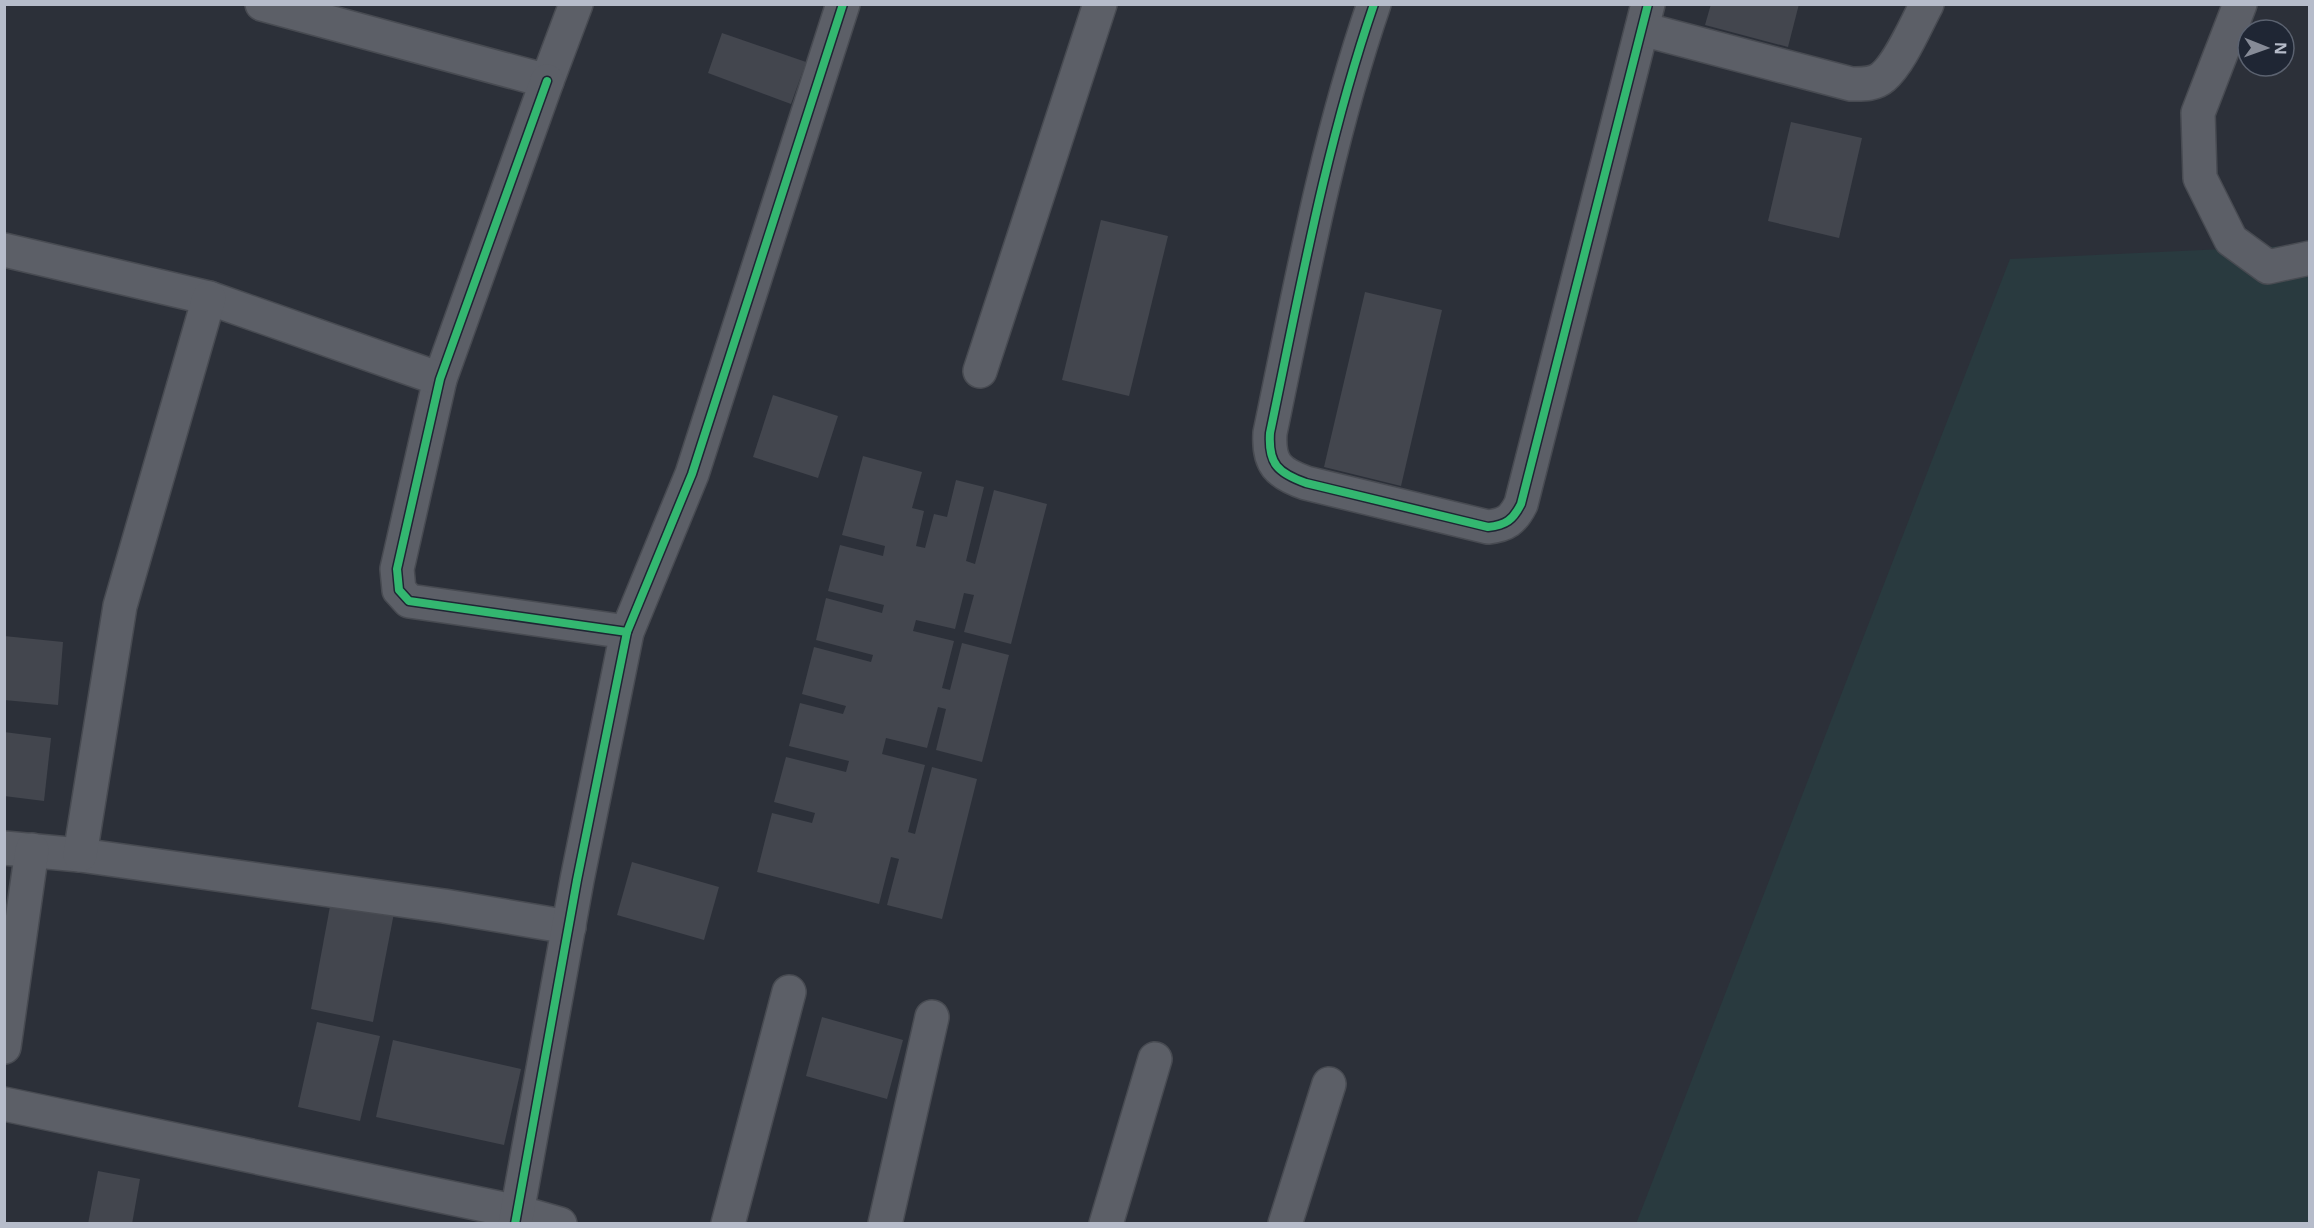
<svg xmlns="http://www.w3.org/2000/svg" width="2314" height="1228" viewBox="0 0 2314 1228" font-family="'Open Sans',sans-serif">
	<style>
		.green { fill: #293a3f }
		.building { fill: #43464e }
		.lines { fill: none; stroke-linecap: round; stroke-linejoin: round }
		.minor-casing { stroke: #484b52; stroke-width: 36 }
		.minor { stroke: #5c5f67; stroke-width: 33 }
		.cycleway-casing { stroke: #1f2634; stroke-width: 11 }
		.cycleway { stroke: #33b770; stroke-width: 8 }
	</style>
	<rect width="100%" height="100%" fill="#2c3039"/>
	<path class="green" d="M2309,245V1223L1636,1224L2010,259Z"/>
	<g class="building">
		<path d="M1711,4H1799L1788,47L1705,25Z"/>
		<path d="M722,33L806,62L791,104L708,73Z"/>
		<path d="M1791,122L1862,138L1839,238L1768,221Z"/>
		<path d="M1101,220L1168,236L1129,396L1062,380Z"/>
		<path d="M1365,292L1442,310L1401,486L1324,467Z"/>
		<path d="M773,395L838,416L818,478L753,457Z"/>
		<path d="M863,456L922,472L912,508L924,511L916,546L925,548L934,514L947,517L956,480L984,487L966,561L975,564L994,490L1047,504L1011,644L964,632L974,595L964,593L955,629L916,620L913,631L954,641L942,688L950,690L962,643L1009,655L982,762L936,750L946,709L938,707L927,748L886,738L882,754L925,765L908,832L915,834L932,767L977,779L942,919L887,905L899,859L891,857L879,904L757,872L772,813L812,823L815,813L774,802L786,757L846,772L849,761L789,746L800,703L843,714L846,706L802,694L814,647L871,662L873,655L816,640L826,598L882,613L884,605L828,591L840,545L883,556L885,546L842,535Z"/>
		<path d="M4,636L63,642L58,705L4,700Z"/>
		<path d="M4,732L51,738L44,801L4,796Z"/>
		<path d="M632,862L719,887L704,940L617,915Z"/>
		<path d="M331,901L394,913L373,1022L311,1009Z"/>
		<path d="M822,1017L903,1040L887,1099L806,1076Z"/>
		<path d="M317,1022L380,1036L360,1121L298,1107Z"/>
		<path d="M393,1040L521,1069L504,1145L376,1117Z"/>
		<path d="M98,1171L140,1179L132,1224H88Z"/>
	</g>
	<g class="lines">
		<g class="minor-casing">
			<g id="minor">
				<path d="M262,4L547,81L576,4"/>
				<path d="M1374,4C1326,144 1300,289 1270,433C1268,464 1278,473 1306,483L1488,527C1506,525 1513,520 1521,504L1648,4"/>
				<path d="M2240,4L2198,113L2200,178L2231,240L2268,267L2310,258"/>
				<path d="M1642,29L1851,84C1862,84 1874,85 1883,77C1900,63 1916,24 1927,4"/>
				<path d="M547,81L440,379L397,569L399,590L409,601L627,632"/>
				<path d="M4,250L209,298L440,379"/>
				<path d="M980,371L1100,4"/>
				<path d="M4,848L80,855L444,906L569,927"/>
				<path d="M80,855L120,606L209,298"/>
				<path d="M4,1047L32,850"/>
				<path d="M4,1104L518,1212L560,1224"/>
				<path d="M515,1224L577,880L627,632L692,474L843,4"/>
				<path d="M728,1224L789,992"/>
				<path d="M885,1224L932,1017"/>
				<path d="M1106,1224L1155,1059"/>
				<path d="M1285,1224L1329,1084"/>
			</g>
		</g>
		<use href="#minor" class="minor"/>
		<g class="cycleway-casing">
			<g id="cycleway">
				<path d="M1374,4C1326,144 1300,289 1270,433C1268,464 1278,473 1306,483L1488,527C1506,525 1513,520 1521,504L1648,4"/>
				<path d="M547,81L440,379L397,569L399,590L409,601L627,632"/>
				<path d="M515,1224L577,880L627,632L692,474L843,4"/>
			</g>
		</g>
		<use href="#cycleway" class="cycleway"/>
	</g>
	<rect width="2314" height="1228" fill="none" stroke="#b6bcca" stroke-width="12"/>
	<g transform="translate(2266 48) rotate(91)"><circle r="28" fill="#1f2634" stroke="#5b6270" stroke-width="1.5"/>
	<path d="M0-4.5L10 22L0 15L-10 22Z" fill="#868b97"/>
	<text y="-9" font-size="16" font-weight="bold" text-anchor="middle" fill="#b6bcca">N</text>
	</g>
</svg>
